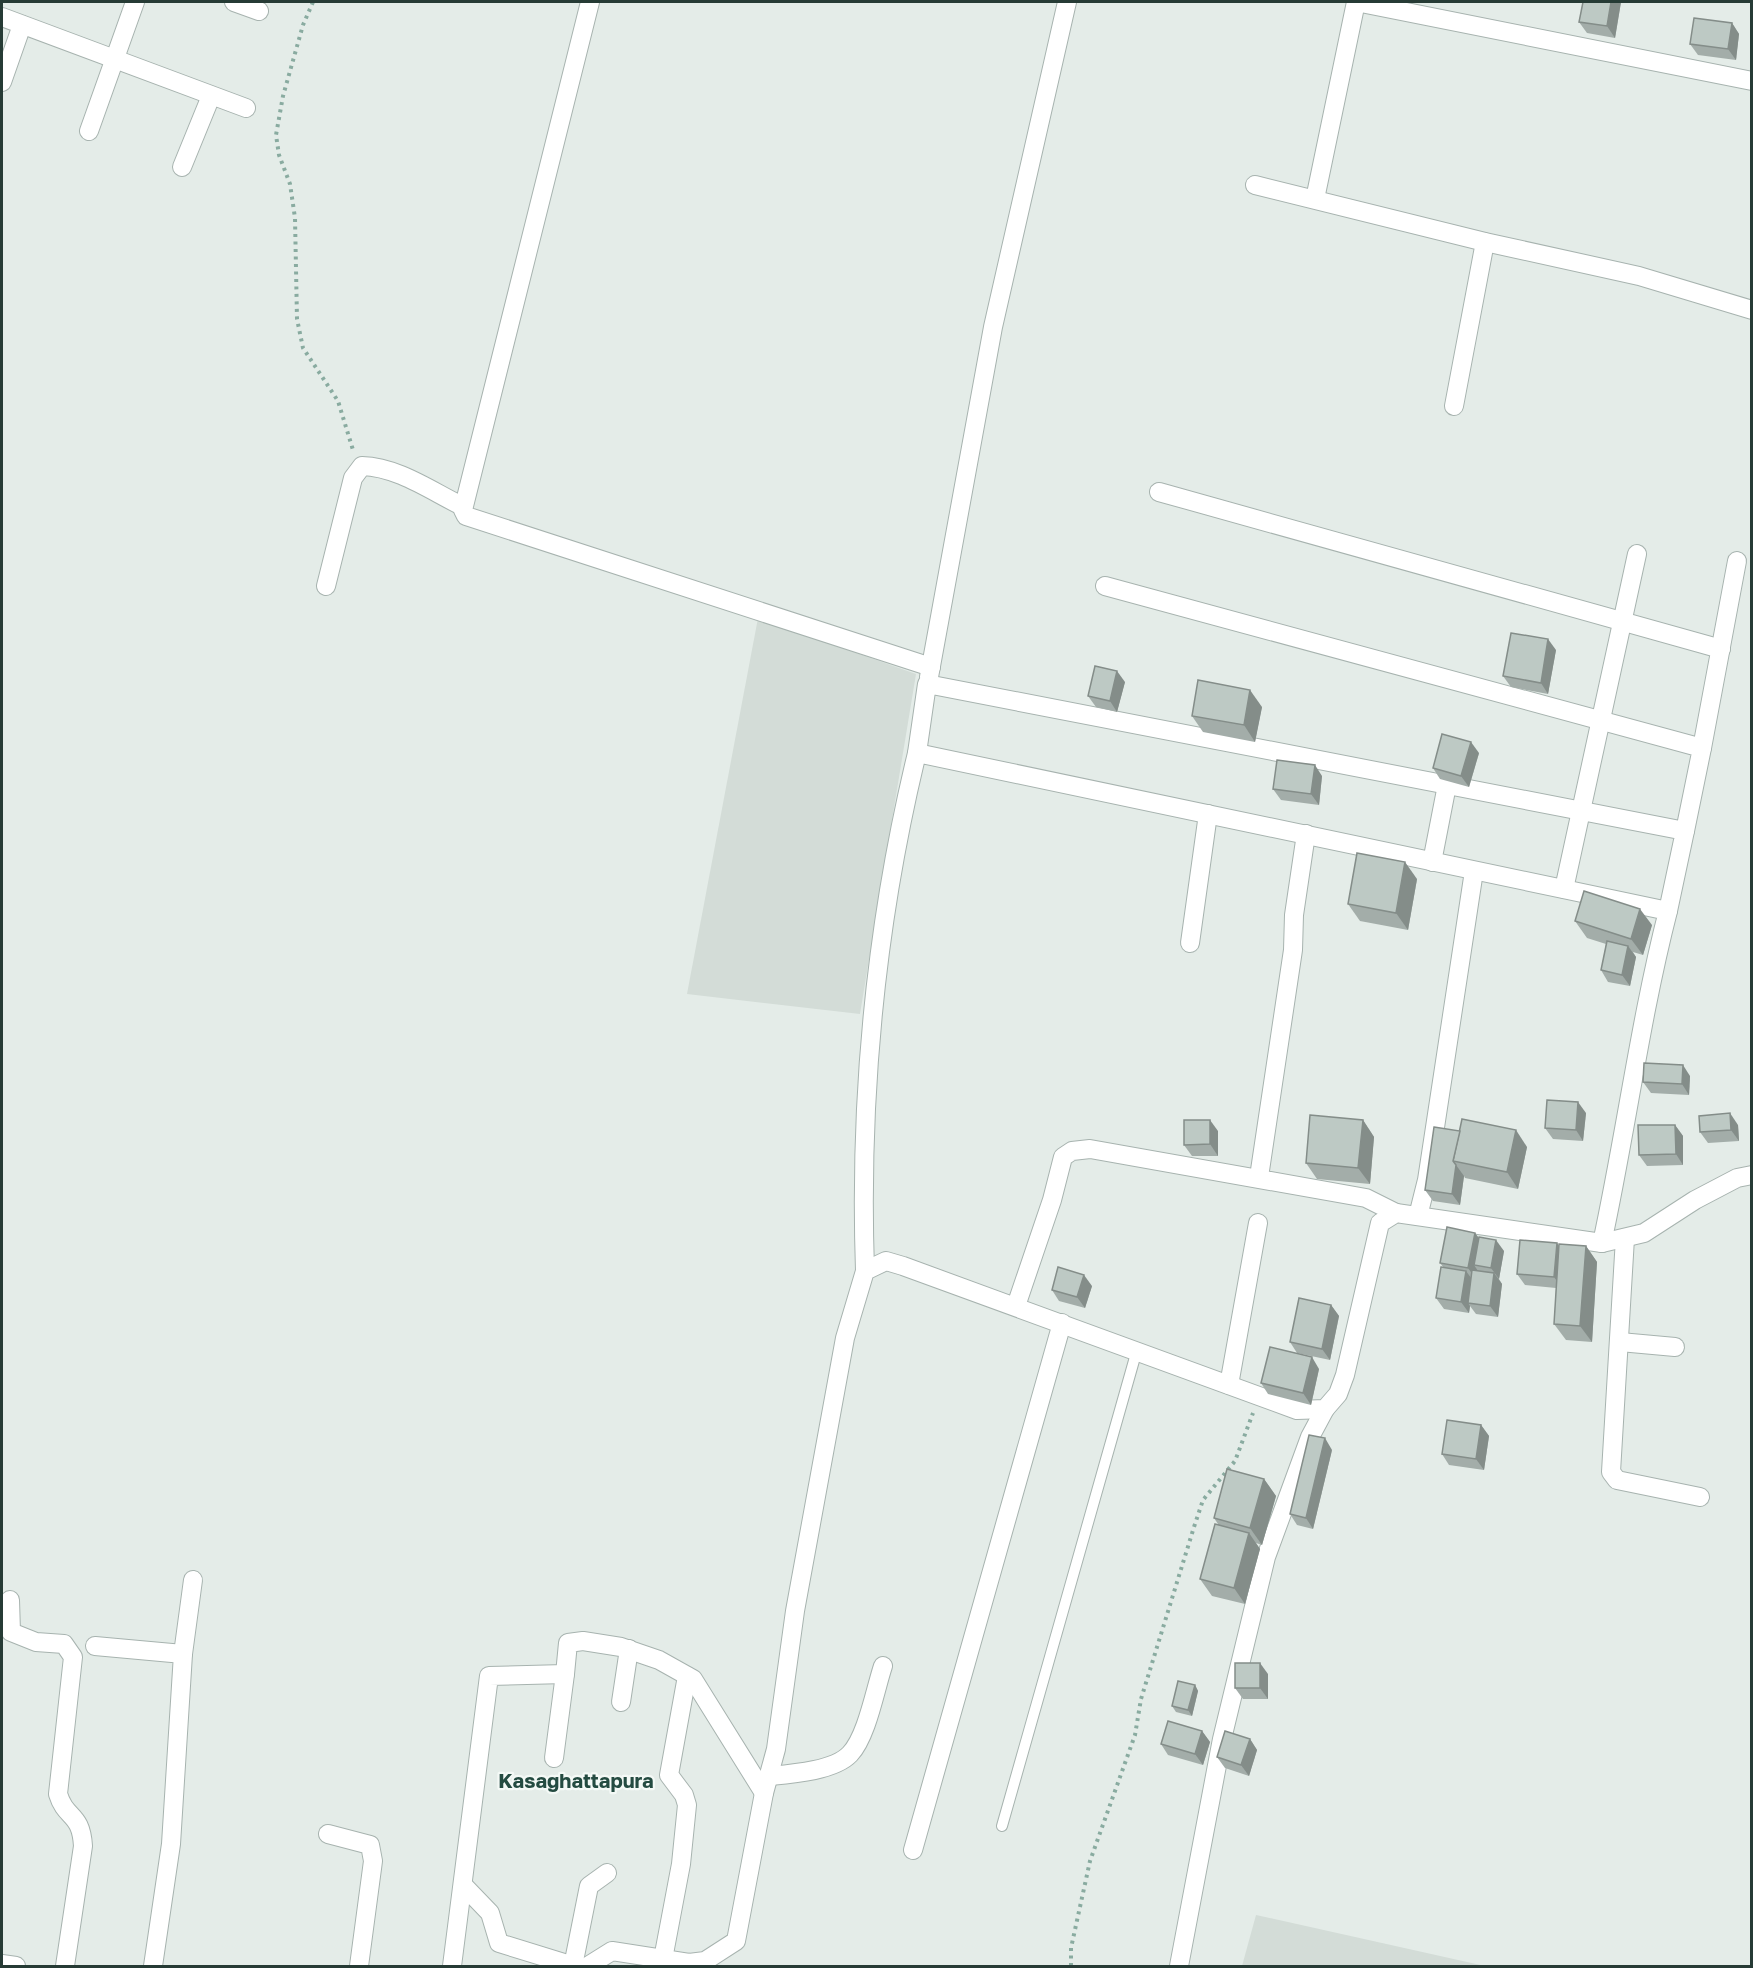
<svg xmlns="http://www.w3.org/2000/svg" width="1753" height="1968" viewBox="0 0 1753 1968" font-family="'Golos Text',sans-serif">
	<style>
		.built { fill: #d3dcd7 }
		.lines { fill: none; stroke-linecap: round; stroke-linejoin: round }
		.service-casing { stroke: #a7b3af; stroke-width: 12 }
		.minor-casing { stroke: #a7b3af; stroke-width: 20 }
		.path { stroke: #89aba0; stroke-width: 4; stroke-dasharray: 3 4.5; stroke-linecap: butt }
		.service { stroke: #fff; stroke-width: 10 }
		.minor { stroke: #fff; stroke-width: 18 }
		.wall { fill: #a3ada9 }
		.shaded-wall { fill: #848d89 }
		.building { fill: #bdc9c4; stroke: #848d89; stroke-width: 1.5 }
		.labels { text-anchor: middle; stroke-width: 4.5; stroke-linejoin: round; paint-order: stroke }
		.quarter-label { font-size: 20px; font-weight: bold; fill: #244b41; stroke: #f4f9f6 }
	</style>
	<rect width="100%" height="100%" fill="#e4ece8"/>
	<g class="built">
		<path d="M758,618L916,674L860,1014L687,994Z"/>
		<path d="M1256,1915L1485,1966H1242Z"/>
	</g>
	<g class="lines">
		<g class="service-casing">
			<path id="service" d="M1002,1826L1137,1350"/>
		</g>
		<g class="minor-casing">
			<g id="minor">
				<path d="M234,2L259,11"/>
				<path d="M590,2L463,510L466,516L931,667"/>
				<path d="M1356,2L1752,81"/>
				<path d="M2,17L246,108"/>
				<path d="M2,82L22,25"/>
				<path d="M89,131L135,2"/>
				<path d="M182,167L211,96"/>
				<path d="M1255,185L1485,242L1639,276L1752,310"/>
				<path d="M1315,199L1356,2"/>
				<path d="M1454,406L1485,242"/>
				<path d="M1159,492L1721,649"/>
				<path d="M326,586L353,478L362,466C398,467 431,491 462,506"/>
				<path d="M1105,586L1702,748L1685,831"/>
				<path d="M929,677L993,327L1067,2"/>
				<path d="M1702,748L1737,561"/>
				<path d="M917,753L927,684L1685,831L1668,911"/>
				<path d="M1432,862L1447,785"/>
				<path d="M1564,889L1637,554"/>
				<path d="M1190,943L1208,814"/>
				<path d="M1259,1177L1293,950L1294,915L1306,834"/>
				<path d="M1418,1216L1427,1180L1474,871"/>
				<path d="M1625,1238L1611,1472L1617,1480L1700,1497"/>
				<path d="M865,1271C859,1097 876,922 917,753L1668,911C1640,1020 1626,1132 1602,1243"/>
				<path d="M1016,1306L1052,1200L1063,1157L1072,1151L1090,1149L1366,1198L1396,1213"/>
				<path d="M1620,1342L1675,1347"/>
				<path d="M1229,1385L1258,1223"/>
				<path d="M10,1600L11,1632L36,1642L64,1644L73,1657L58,1794C66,1820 81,1812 83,1846L65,1966"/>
				<path d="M95,1646L183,1654L171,1844L153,1966"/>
				<path d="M183,1654L193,1580"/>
				<path d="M621,1702L629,1649"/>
				<path d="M554,1758L565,1674"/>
				<path d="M769,1776C791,1774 834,1771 850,1754C867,1736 875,1690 883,1666"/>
				<path d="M328,1834L370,1845L373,1861L359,1966"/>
				<path d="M913,1850L1062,1323"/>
				<path d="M464,1886L490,1913L499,1943L574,1966"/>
				<path d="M663,1959L681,1864L687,1805L684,1795L669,1775L687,1676"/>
				<path d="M2,1964L16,1966"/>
				<path d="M452,1966L489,1676L565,1674L568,1643L583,1641L621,1647L659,1660L693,1679L764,1793"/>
				<path d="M573,1966L589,1886L607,1873"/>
				<path d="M588,1966L612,1951L689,1963L705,1961L736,1941L764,1793L776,1749L795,1611L845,1338L865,1271L886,1261L903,1266L1297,1410L1325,1409L1338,1394L1345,1375L1380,1223L1396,1213L1602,1243L1644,1233L1695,1200L1737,1178L1752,1175"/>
				<path d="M1179,1966L1222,1739L1266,1557L1310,1437L1325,1409"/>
			</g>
		</g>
		<g class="path">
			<path d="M313,2L303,25L283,96L276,135L279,155L290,184L295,218L297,319L303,348L338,401L353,450"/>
			<path d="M1071,1966V1948L1090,1861L1135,1735L1141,1699L1194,1527L1203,1500L1235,1461L1253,1413"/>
		</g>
		<use href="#service" class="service"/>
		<use href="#minor" class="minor"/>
	</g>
	<g class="wall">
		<path d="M1583,2H1621L1615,38L1587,33L1579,22Z"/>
		<path d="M1732,23L1739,34L1736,60L1698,55L1690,44Z"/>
		<path d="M1556,650L1548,694L1511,687L1503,676Z"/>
		<path d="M1125,682L1117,712L1096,707L1088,696Z"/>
		<path d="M1262,707L1255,742L1203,732L1192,716Z"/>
		<path d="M1479,753L1469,787L1440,779L1433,768Z"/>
		<path d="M1322,776L1319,805L1281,800L1273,789Z"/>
		<path d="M1417,879L1408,930L1360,921L1348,904Z"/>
		<path d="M1575,921L1652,925L1643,955L1633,952L1636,957L1630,986L1608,982L1601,970L1606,944L1587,938Z"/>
		<path d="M1690,1076L1689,1095L1651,1093L1643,1082Z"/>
		<path d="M1586,1113L1583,1141L1553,1139L1545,1128Z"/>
		<path d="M1363,1120L1374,1137L1370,1184L1317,1179L1306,1163Z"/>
		<path d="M1675,1125L1683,1136V1165L1647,1166L1639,1155Z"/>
		<path d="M1738,1125L1739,1141L1708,1143L1700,1132Z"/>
		<path d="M1434,1127L1527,1147L1518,1189L1465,1178L1464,1176L1460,1205L1433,1201L1425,1190Z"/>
		<path d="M1218,1131V1156H1192L1184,1145Z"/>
		<path d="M1475,1233L1479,1238L1504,1251L1499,1279L1502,1284L1498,1317L1476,1314L1470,1306L1469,1313L1444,1309L1436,1298L1444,1268L1440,1263Z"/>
		<path d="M1557,1243L1559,1247L1586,1246L1597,1262L1592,1342L1566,1340L1554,1324L1556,1288L1525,1285L1517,1274Z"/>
		<path d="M1092,1286L1085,1308L1059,1301L1052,1290Z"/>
		<path d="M1331,1305L1339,1316L1330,1360L1297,1353L1290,1342Z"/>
		<path d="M1319,1369L1311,1405L1268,1394L1261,1383Z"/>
		<path d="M1481,1425L1489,1436L1484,1470L1449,1465L1442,1454Z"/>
		<path d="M1332,1450L1313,1529L1297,1525L1290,1514Z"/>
		<path d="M1264,1479L1276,1496L1262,1545L1256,1543L1260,1549L1245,1604L1212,1596L1200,1579L1218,1524L1214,1518Z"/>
		<path d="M1268,1674V1699H1243L1235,1688Z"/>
		<path d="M1195,1685L1198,1691L1192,1716L1176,1712L1172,1706Z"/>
		<path d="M1202,1731L1210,1742L1203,1765L1168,1755L1161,1744Z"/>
		<path d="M1250,1739L1257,1750L1249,1776L1225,1768L1217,1757Z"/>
	</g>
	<g class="shaded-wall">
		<path d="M1611,2H1621L1615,38L1607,26Z"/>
		<path d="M1732,23L1739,34L1736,60L1728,49Z"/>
		<path d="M1548,639L1556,650L1548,694L1541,683Z"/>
		<path d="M1117,671L1125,682L1117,712L1110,701Z"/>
		<path d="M1250,690L1262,707L1255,742L1244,725Z"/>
		<path d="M1471,742L1479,753L1469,787L1461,776Z"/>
		<path d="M1315,765L1322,776L1319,805L1311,794Z"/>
		<path d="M1405,862L1417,879L1408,930L1396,913Z"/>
		<path d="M1640,909L1652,925L1643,955L1631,939Z"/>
		<path d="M1628,946L1636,957L1630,986L1622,975Z"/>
		<path d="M1683,1065L1690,1076L1689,1095L1682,1084Z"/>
		<path d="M1578,1102L1586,1113L1583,1141L1576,1130Z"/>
		<path d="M1730,1113L1738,1125L1739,1141L1731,1130Z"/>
		<path d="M1210,1120L1218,1131V1156L1210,1144Z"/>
		<path d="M1363,1120L1374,1137L1370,1184L1358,1168Z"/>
		<path d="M1675,1125L1683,1136V1165L1676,1154Z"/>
		<path d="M1516,1130L1527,1147L1518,1189L1507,1172Z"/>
		<path d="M1456,1165L1464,1176L1460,1205L1452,1194Z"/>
		<path d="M1475,1233L1483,1244L1474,1265L1478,1271L1476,1279L1468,1268Z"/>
		<path d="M1496,1240L1504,1251L1499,1279L1491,1268Z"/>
		<path d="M1557,1243L1565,1255L1562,1288L1554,1277Z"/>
		<path d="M1586,1246L1597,1262L1592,1342L1580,1326Z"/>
		<path d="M1466,1271L1474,1282L1468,1303L1470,1306L1469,1313L1461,1302Z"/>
		<path d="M1494,1273L1502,1284L1498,1317L1490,1306Z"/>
		<path d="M1084,1275L1092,1286L1085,1308L1077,1297Z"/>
		<path d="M1331,1305L1339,1316L1330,1360L1322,1349Z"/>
		<path d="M1312,1357L1319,1369L1311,1405L1303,1393Z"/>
		<path d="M1481,1425L1489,1436L1484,1470L1476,1459Z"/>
		<path d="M1325,1438L1332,1450L1313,1529L1306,1518Z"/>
		<path d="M1264,1479L1276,1496L1262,1545L1250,1528Z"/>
		<path d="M1249,1533L1260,1549L1245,1604L1234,1588Z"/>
		<path d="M1260,1663L1268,1674V1699L1260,1688Z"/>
		<path d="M1195,1685L1198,1691L1192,1716L1188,1710Z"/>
		<path d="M1202,1731L1210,1742L1203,1765L1195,1754Z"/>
		<path d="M1250,1739L1257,1750L1249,1776L1241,1765Z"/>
	</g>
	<g class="building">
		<path d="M1583,2H1611L1607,26L1579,22Z"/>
		<path d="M1694,18L1732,23L1728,49L1690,44Z"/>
		<path d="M1511,633L1548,639L1541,683L1503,676Z"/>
		<path d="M1095,666L1117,671L1110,701L1088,696Z"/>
		<path d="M1198,680L1250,690L1244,725L1192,716Z"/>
		<path d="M1442,734L1471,742L1461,776L1433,768Z"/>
		<path d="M1277,760L1315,765L1311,794L1273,789Z"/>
		<path d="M1357,853L1405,862L1396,913L1348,904Z"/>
		<path d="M1584,891L1640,909L1631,939L1575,921Z"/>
		<path d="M1607,941L1628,946L1622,975L1601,970Z"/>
		<path d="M1644,1063L1683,1065L1682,1084L1643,1082Z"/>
		<path d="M1547,1100L1578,1102L1576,1130L1545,1128Z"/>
		<path d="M1730,1113L1731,1130L1700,1132L1699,1116Z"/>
		<path d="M1310,1115L1363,1120L1358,1168L1306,1163Z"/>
		<path d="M1462,1119L1516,1130L1507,1172L1453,1161Z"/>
		<path d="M1184,1120H1210V1144L1184,1145Z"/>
		<path d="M1638,1125H1675L1676,1154L1639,1155Z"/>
		<path d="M1434,1127L1460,1131L1453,1161L1456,1165L1452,1194L1425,1190Z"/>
		<path d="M1447,1227L1475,1233L1468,1268L1440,1263Z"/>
		<path d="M1479,1237L1496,1240L1491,1268L1474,1265Z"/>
		<path d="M1520,1240L1557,1243L1554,1277L1517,1274Z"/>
		<path d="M1559,1244L1586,1246L1580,1326L1554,1324Z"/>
		<path d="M1058,1267L1084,1275L1077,1297L1052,1290Z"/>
		<path d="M1441,1267L1466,1271L1461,1302L1436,1298Z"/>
		<path d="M1472,1270L1494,1273L1490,1306L1468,1303Z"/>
		<path d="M1299,1298L1331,1305L1322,1349L1290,1342Z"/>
		<path d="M1270,1347L1312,1357L1303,1393L1261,1383Z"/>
		<path d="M1447,1420L1481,1425L1476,1459L1442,1454Z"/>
		<path d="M1309,1435L1325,1438L1306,1518L1290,1514Z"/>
		<path d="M1227,1469L1264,1479L1250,1528L1214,1518Z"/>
		<path d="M1215,1524L1249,1533L1234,1588L1200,1579Z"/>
		<rect x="1235" y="1663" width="25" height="25"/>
		<path d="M1178,1681L1195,1685L1188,1710L1172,1706Z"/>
		<path d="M1168,1721L1202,1731L1195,1754L1161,1744Z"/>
		<path d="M1225,1731L1250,1739L1241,1765L1217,1757Z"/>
	</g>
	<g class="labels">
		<g class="quarter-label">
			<text x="576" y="1788">Kasaghattapura</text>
		</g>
	</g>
	<rect width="1753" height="1968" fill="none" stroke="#263b35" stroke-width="6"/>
</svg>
